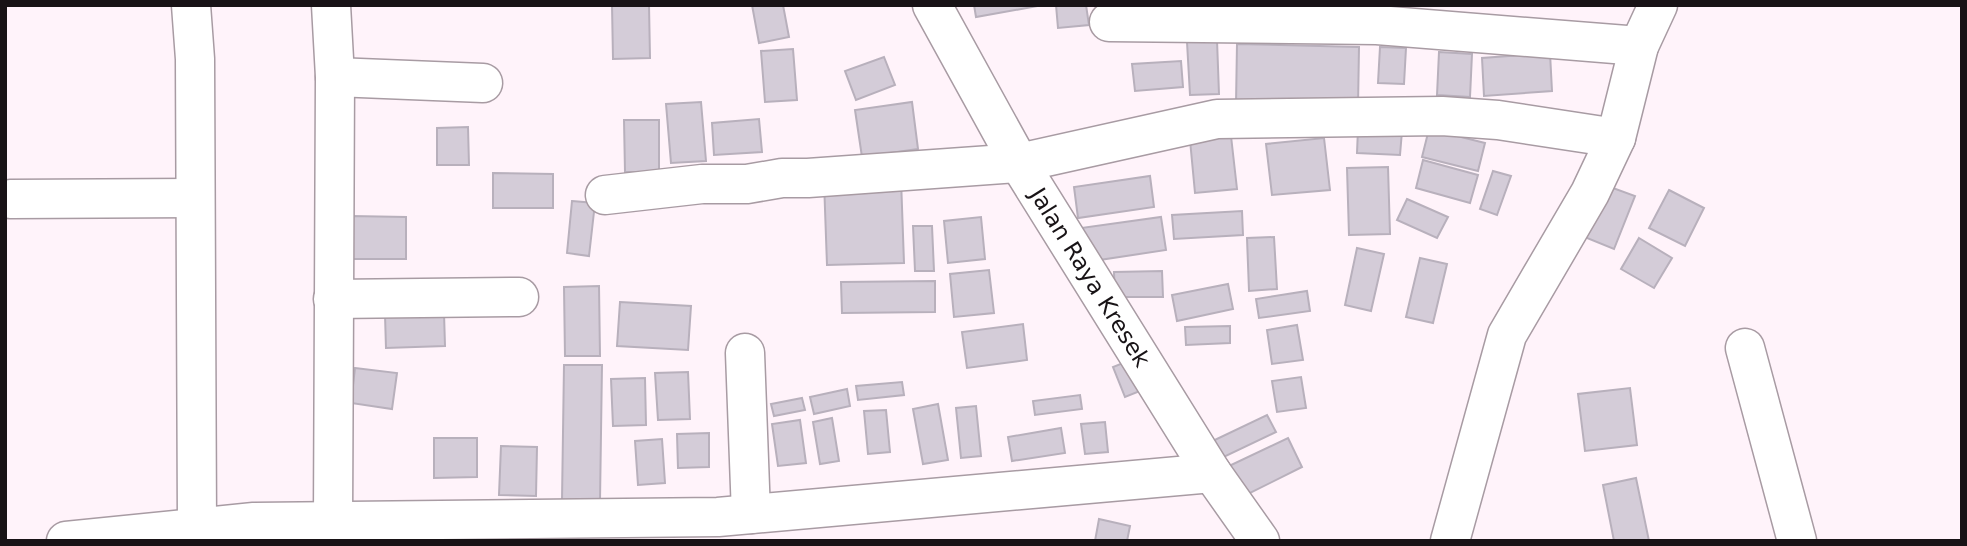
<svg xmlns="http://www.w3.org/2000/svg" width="1967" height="546" viewBox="0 0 1967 546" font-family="'DejaVu Sans',sans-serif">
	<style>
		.building { fill: #d4ccd8; stroke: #b8b0bc; stroke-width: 2 }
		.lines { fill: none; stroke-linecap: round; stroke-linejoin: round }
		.minor-casing { stroke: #a89ba3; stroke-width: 41 }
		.secondary-casing { stroke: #a89ba3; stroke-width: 41 }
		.minor { stroke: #fff; stroke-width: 38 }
		.secondary { stroke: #fff; stroke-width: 38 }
		.labels { text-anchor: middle; stroke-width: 5; stroke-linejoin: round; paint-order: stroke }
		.street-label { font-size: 23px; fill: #181316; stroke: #fff3fa }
	</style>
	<rect width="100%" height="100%" fill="#fff3fa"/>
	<g class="building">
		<path d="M612,5H649L650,58L613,59Z"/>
		<path d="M752,5H783L789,37L759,43Z"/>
		<path d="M974,5H1038V6L976,17Z"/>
		<path d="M1056,5H1086L1089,25L1058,28Z"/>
		<path d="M1217,40L1219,94L1190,95L1187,42Z"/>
		<path d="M1237,44L1359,47L1358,107L1236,104Z"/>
		<path d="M1380,47L1406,48L1404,84L1378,83Z"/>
		<path d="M793,49L797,100L765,102L761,51Z"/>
		<path d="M1439,52L1472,54L1470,97L1437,95Z"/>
		<path d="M1550,53L1552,91L1484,96L1482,58Z"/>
		<path d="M884,57L895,85L856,100L845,71Z"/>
		<path d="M1181,61L1183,87L1135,91L1132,64Z"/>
		<path d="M701,102L706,161L671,163L666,104Z"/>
		<path d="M912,102L918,149L862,157L855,110Z"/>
		<path d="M759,119L762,152L714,155L712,123Z"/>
		<path d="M624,120H659V172H625Z"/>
		<path d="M468,127L469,165H437V128Z"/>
		<path d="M1358,129L1402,131L1400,155L1357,153Z"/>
		<path d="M1429,129L1485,143L1478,171L1422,157Z"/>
		<path d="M1231,136L1237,189L1195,193L1190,140Z"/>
		<path d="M1324,138L1330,190L1272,195L1266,144Z"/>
		<path d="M1423,160L1478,175L1470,203L1416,188Z"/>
		<path d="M1388,167L1390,234L1349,235L1347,168Z"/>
		<path d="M1493,171L1511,176L1497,215L1480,209Z"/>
		<path d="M493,173L553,174V208H493Z"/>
		<path d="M1150,176L1154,207L1078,218L1074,187Z"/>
		<path d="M901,179L904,263L827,265L824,181Z"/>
		<path d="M1602,184L1635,196L1614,249L1582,236Z"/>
		<path d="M1669,190L1704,208L1685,246L1649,228Z"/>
		<path d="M1407,199L1448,217L1437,238L1397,220Z"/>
		<path d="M572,201L595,203L589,256L567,253Z"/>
		<path d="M1242,211L1243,235L1174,239L1172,215Z"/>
		<path d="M351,216L406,217V259H350Z"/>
		<path d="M981,217L985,259L948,263L944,221Z"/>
		<path d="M1161,217L1166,250L1086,262L1081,228Z"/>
		<path d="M913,226H932L934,271H915Z"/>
		<path d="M1274,237L1277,289L1249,291L1247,238Z"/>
		<path d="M1639,238L1672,258L1654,288L1621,269Z"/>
		<path d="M1357,248L1384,254L1371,311L1345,305Z"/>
		<path d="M1420,258L1447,264L1433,323L1406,317Z"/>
		<path d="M989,270L994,313L954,317L950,274Z"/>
		<path d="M1162,271L1163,297H1115L1114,272Z"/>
		<path d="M935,281V312L842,313L841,282Z"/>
		<path d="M1228,284L1233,309L1177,321L1172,295Z"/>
		<path d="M599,286L600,356H565L564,287Z"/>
		<path d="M1307,291L1310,311L1259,318L1256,299Z"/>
		<path d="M620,302L691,306L688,350L617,346Z"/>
		<path d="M444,313L445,346L386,348L385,315Z"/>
		<path d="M1023,324L1027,360L967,368L962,332Z"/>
		<path d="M1297,325L1303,360L1272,364L1267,330Z"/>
		<path d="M1230,326V343L1186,345L1185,327Z"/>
		<path d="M1133,359L1145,389L1125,397L1113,367Z"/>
		<path d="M564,365H602L600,501L562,500Z"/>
		<path d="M355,368L397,373L392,409L351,403Z"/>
		<path d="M688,372L690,419L658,420L655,373Z"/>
		<path d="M1301,377L1306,408L1277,412L1272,381Z"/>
		<path d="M645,378L646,425L613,426L611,379Z"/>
		<path d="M902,382L904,395L858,400L856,386Z"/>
		<path d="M1630,388L1637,445L1585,451L1578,394Z"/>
		<path d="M847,389L850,406L814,414L810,397Z"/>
		<path d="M1080,395L1082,409L1035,415L1033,401Z"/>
		<path d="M802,398L805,410L774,416L771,404Z"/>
		<path d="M938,404L948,460L923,464L913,409Z"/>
		<path d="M976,406L981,456L961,458L956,408Z"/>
		<path d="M886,410L890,452L868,454L864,411Z"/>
		<path d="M1267,415L1276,432L1209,464L1200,447Z"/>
		<path d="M832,418L839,461L820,464L813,422Z"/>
		<path d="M800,420L806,463L778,466L772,424Z"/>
		<path d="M1105,422L1108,452L1085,454L1081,424Z"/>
		<path d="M1061,428L1065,453L1012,461L1008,437Z"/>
		<path d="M709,433V467L678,468L677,434Z"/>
		<path d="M434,438H477V477L434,478Z"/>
		<path d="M1288,438L1302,467L1244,496L1229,466Z"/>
		<path d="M662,439L665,483L638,485L635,441Z"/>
		<path d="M501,446L537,447L536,496L499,495Z"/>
		<path d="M1636,478L1649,541H1614L1603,485Z"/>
		<path d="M1099,519L1130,526L1127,541H1095Z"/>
	</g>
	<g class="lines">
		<g class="minor-casing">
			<g id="minor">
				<path d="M191,5L195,59L197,528"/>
				<path d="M331,5L335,77L333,523"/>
				<path d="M1109,22L1377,25L1639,46"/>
				<path d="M335,77L483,83"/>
				<path d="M605,195L702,184H747L782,178H808L1019,163L1217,119L1442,116L1498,120L1616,138"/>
				<path d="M10,199L195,198"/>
				<path d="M333,299L519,297"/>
				<path d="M1745,348L1797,541"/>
				<path d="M745,353L751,514"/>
				<path d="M66,541L254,522L718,517L1212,473"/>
				<path d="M1450,541L1507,335L1590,193L1616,138L1639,46L1658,5"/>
			</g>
		</g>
		<g class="secondary-casing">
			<g id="secondary">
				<path id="s1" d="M932,5L1019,163L1212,473L1260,541"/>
			</g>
		</g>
		<use href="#minor" class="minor"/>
		<use href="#secondary" class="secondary"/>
	</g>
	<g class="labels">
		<g class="street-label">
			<text dy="8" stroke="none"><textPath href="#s1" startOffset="315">Jalan Raya Kresek</textPath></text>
		</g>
	</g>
	<rect width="1967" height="546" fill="none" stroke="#181316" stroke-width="14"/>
</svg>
